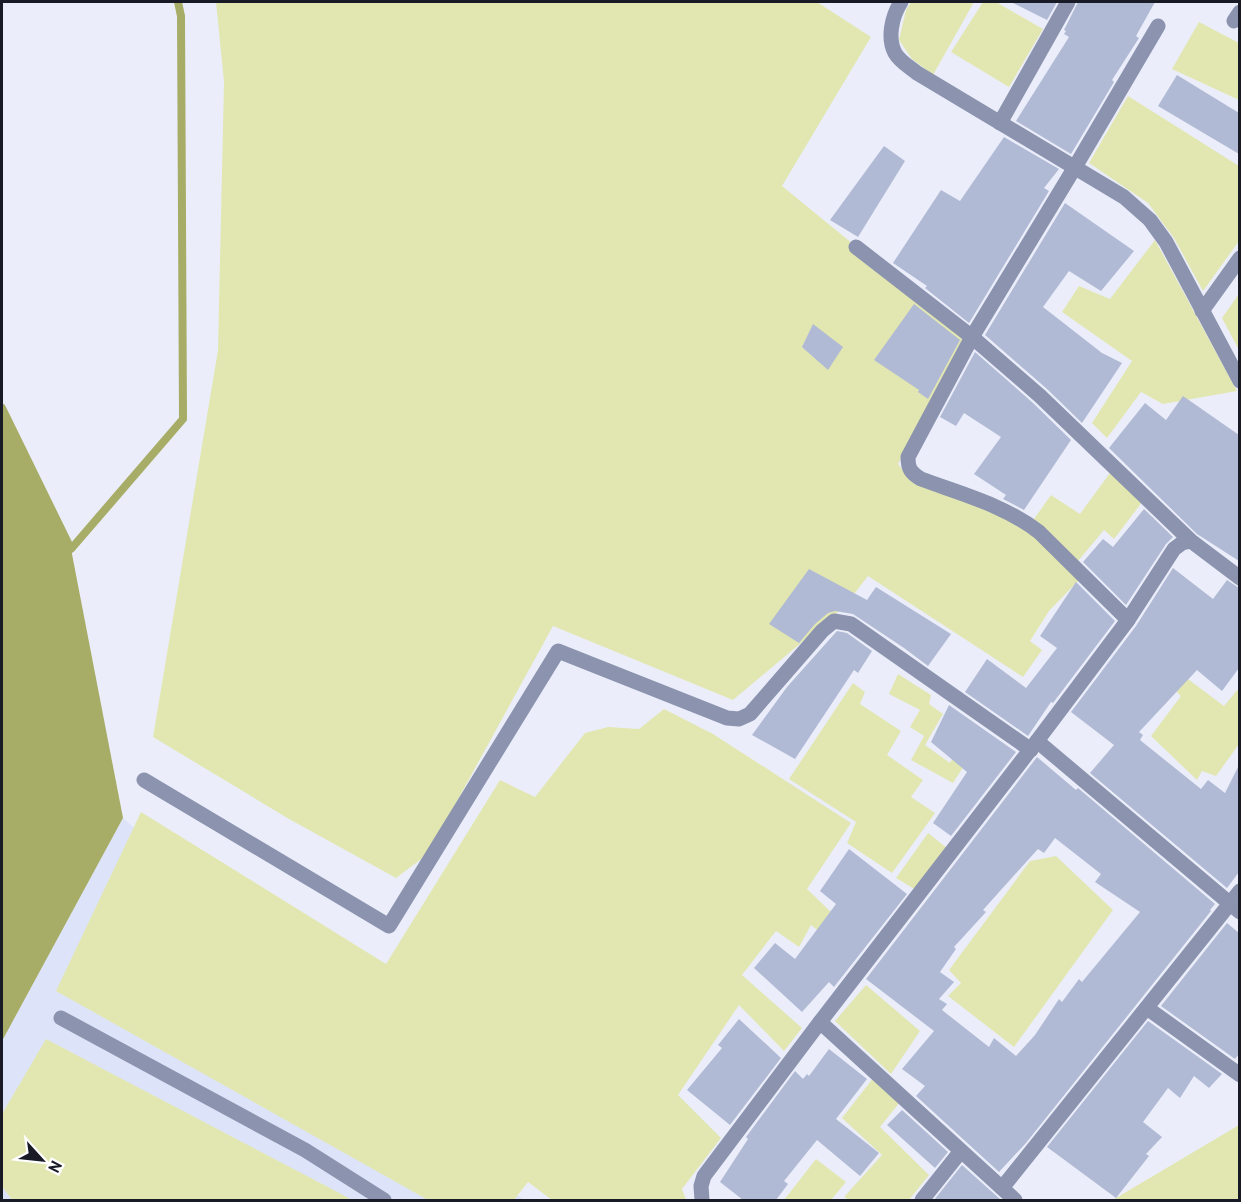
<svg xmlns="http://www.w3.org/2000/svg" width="1241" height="1202" viewBox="0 0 1241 1202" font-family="'PT Sans',sans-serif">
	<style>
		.built { fill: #dde4f9 }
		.green { fill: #e2e7b2 }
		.water { fill: #a7ac66 }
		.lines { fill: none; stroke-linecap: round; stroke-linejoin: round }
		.stream { stroke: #a7ac66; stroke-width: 8 }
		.building { fill: #b1bad5; fill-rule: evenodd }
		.lane { stroke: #8b93af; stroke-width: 15 }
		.street { stroke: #8b93af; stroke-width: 15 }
	</style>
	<rect width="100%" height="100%" fill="#ebeefa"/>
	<path class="built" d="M123,818L319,989L523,1200H2V1041Z"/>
	<g class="green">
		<path d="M216,2H817L871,37L782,186L968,338L898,464L911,481L1003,516L1030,533L1080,579L1049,611L1030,641L1042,650L1023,677L868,576L845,606L733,700L553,626L428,854L396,878L289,819L153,737L218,350L224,82Z"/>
		<path d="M911,2H974L933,75L912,59L899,40L906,10Z"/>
		<path d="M983,2H996L1043,29L1009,87L951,52Z"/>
		<path d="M1199,22L1239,43V100L1172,69Z"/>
		<path d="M1128,96L1239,166V241L1203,291L1174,238L1148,203L1089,163Z"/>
		<path d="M1155,240L1237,391L1163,404L1141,392L1107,438L1092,423L1132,361L1062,312L1079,286L1110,299Z"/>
		<path d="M1239,294H1240L1239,350L1222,318Z"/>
		<path d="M1110,473L1143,501L1114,539L1104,530L1078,561L1034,519L1051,495L1080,514Z"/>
		<path d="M1165,662L1224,706L1239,688V744L1216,776L1202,771L1197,780L1151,736L1181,696L1157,673Z"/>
		<path d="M898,674L931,695L929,704L943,714L925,745L950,763L954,756L977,746L953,783L911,760L924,736L910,727L920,710L889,694Z"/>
		<path d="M853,683L865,692L860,704L901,731L887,755L923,780L911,797L935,813L892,873L847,843L856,822L789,779Z"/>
		<path d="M664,709L713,734L851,823L807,889L855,935L847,953L811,925L799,947L776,931L742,975L802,1028L784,1051L739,1005L678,1095L721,1138L682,1189L686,1200H552L528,1182L514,1200H428L56,991L141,812L386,964L500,780L535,797L585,733L608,727L639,729Z"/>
		<path d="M928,833L947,848L916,890L896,878Z"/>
		<path d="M1056,856L1113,910L1014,1047L948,996L961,983L949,970L1030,861Z"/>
		<path d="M866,985L920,1031L891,1074L835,1021Z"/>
		<path d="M46,1039L330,1188L352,1200H12L2,1186V1114Z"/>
		<path d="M874,1077L900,1102L880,1127L929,1175L909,1200H849L844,1197L882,1155L842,1118Z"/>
		<path d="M1239,1125V1200H1112L1116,1198Z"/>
		<path d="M816,1159L846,1182L831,1200H784Z"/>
	</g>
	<path class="water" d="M2,408L71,549L123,818L2,1041Z"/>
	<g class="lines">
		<path class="stream" d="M2,408L71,549L183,419L181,16L178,2"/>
	</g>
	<g class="building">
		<path d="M1011,2H1057L1047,20Z"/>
		<path d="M1078,2H1155L1136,36L1139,38L1112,80L1114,82L1071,154L1016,121L1069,37L1064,34L1066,31L1064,30Z"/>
		<path d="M1177,75L1239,113V154L1158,106Z"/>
		<path d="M1004,137L1059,169L1044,188L1049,191L969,323L925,288L927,286L893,263L941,190L960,201Z"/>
		<path d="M884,146L905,161L858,237L830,220Z"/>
		<path d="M1065,203L1134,251L1101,291L1069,271L1043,307L1102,353L1122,363L1082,423L1047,389L985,335Z"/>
		<path d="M914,304L960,340L928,399L918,392L919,390L874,360Z"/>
		<path d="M813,324L843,347L828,370L802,347Z"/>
		<path d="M975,352L1033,403L1071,440L1024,510L1003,499L1006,495L974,474L1001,437L964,413L956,426L940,417Z"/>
		<path d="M1183,396L1239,435V561L1197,534L1109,448L1145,403L1166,420Z"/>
		<path d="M1144,509L1173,537L1166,544L1126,605L1083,562L1103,539L1113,547Z"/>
		<path d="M1173,568L1213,599L1227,580L1239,588V668L1222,691L1197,670L1139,732L1143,735L1140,740L1201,789L1208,780L1225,793L1239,765V872L1227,888L1090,773L1114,745L1071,712L1136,626Z"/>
		<path d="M809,569L867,600L876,587L951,634L928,666L904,648L853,614L835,611L828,613L815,624L799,643L769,624Z"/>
		<path d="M1076,582L1115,621L1053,703L1051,702L1028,736L965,692L987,659L1026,688L1057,648L1040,636Z"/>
		<path d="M837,631L847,633L872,651L858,673L854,670L795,759L752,735L787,687Z"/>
		<path d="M949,705L1016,752L951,836L933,823L967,772L931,742Z"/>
		<path d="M1037,757L1076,790L1078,788L1215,904L1210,910L1211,911L1026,1143L999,1172L916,1096L925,1086L902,1069L934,1031L866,979ZM1055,838L1101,874L1095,882L1140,912L1082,982L1079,979L1062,1002L1059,999L1035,1035L1016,1056L994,1038L989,1047L942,1010L947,1004L939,999L954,982L940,972L956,949L954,947L986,912L983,910L1000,891L1038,849L1044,853Z"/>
		<path d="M849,849L907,894L834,987L829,982L802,1012L754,968L775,943L795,959L836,904L820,891Z"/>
		<path d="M1227,923L1239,933V1054L1235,1059L1161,1006Z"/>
		<path d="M739,1019L781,1058L730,1125L687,1090L722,1048L718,1045Z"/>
		<path d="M1148,1021L1222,1074L1209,1088L1194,1076L1180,1098L1168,1088L1143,1122L1162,1137L1146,1154L1149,1156L1116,1198L1047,1147Z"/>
		<path d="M829,1049L867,1079L836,1119L879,1153L860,1176L817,1140L784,1181L788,1184L776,1200H743L720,1182L748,1139L746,1137L795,1071L803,1079L807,1074L809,1076Z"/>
		<path d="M902,1110L948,1152L935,1168L887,1125Z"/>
		<path d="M962,1165L1001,1200H934Z"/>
	</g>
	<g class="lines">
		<path class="lane" d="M61,1018L305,1150L384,1200"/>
		<g class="street">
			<path d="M901,2C892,16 887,38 895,53C900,62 910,67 917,73L1124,197L1150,220L1166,242L1240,381"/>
			<path d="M1234,21L1240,12"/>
			<path d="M1000,123L1068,2"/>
			<path d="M856,247L972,337L1040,396L1191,541L1240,578"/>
			<path d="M1202,311L1240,258"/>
			<path d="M1128,620L1039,532C1004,505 962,494 921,479C911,473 908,469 908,457L972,337L1075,167L1158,26"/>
			<path d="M1037,741L1240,912"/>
			<path d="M144,780L389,926L558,651L727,718L739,719L750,714L822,631L834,621L851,624L1031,750"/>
			<path d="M1147,1008L1240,1075"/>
			<path d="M820,1022L1015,1200"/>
			<path d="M1002,1188L1240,891"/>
			<path d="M702,1200L701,1186L704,1176L820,1022L1037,741L1128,620L1174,549L1182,543L1191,541"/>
			<path d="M922,1200L961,1151"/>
		</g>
	</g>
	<rect width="1241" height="1202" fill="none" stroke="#181b25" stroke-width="6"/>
	<g transform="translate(42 1160) rotate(117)" stroke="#ffffff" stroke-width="4.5" paint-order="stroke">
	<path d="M0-4.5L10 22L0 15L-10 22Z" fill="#181b25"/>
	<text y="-9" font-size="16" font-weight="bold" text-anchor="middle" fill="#181b25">N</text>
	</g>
</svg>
